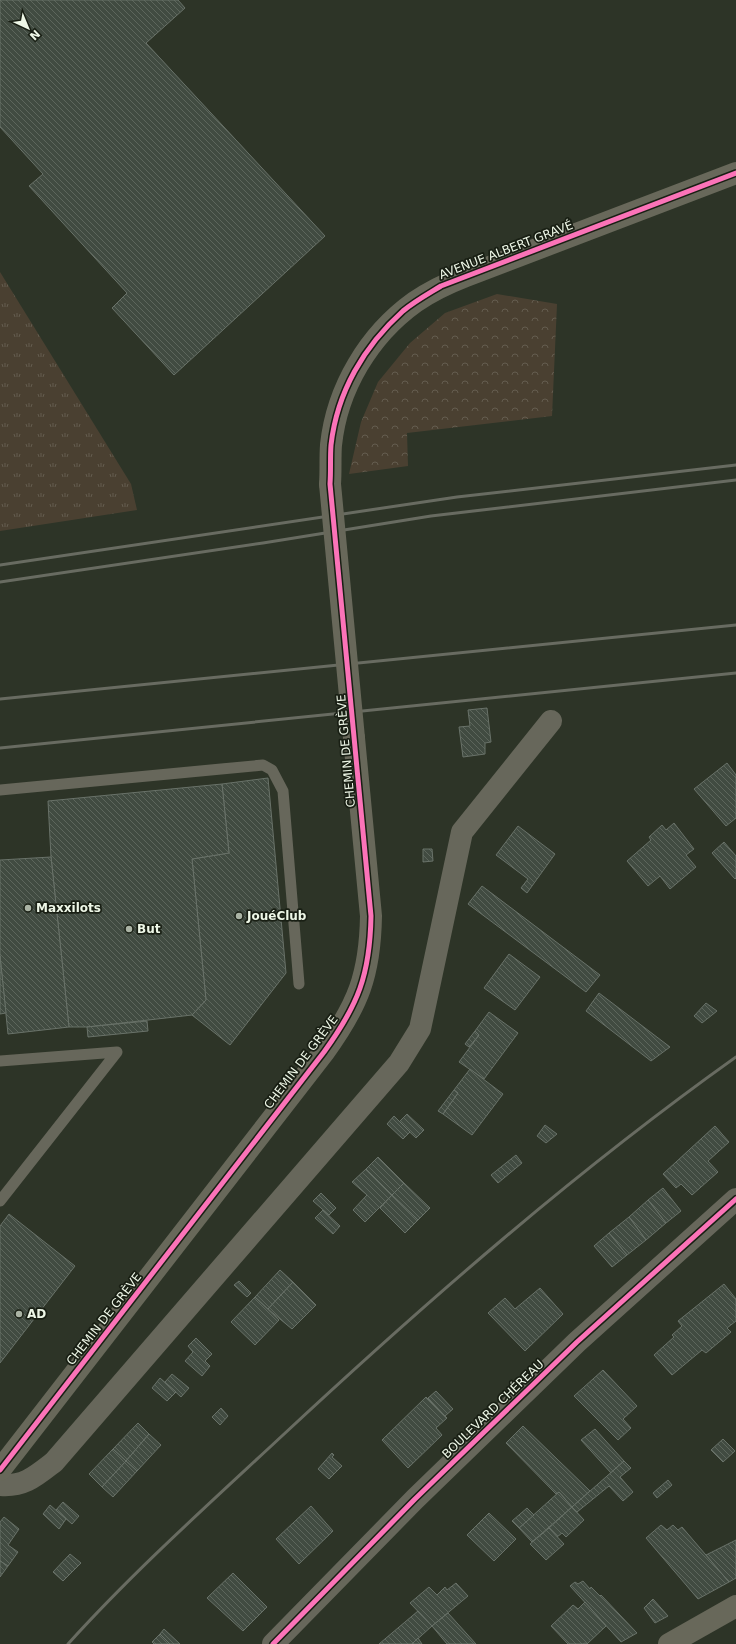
<svg xmlns="http://www.w3.org/2000/svg" width="736" height="1644" viewBox="0 0 736 1644" font-family="'DejaVu Sans',sans-serif">
	<style>
		.grass { fill: url(#grass-tufts) }
		.forest { fill: url(#forest-crowns) }
		.building { fill: url(#building-back-hatch); stroke: #697269 }
		.lines { fill: none; stroke-linecap: round; stroke-linejoin: round }
		.lane { stroke: #67675b; stroke-width: 11 }
		.street { stroke: #67675b; stroke-width: 22 }
		.secondary { stroke: #68685a; stroke-width: 22 }
		.rail { stroke: #686b61; stroke-width: 3 }
		.secondary-bridge { stroke: #68685a; stroke-width: 22 }
		.cycleway-casing { stroke: #191f14; stroke-width: 8 }
		.cycleway { stroke: #fb73b8; stroke-width: 5 }
		.poi-dot { fill: #aab3a4; stroke: #191f14; stroke-width: 1.5 }
		.labels { text-anchor: middle; stroke-width: 3.5; stroke-linejoin: round; paint-order: stroke }
		.street-label { font-size: 12px; fill: #eef7e7; stroke: #191f14 }
		.poi-label { font-size: 12px; font-weight: bold; fill: #eef7e7; stroke: #191f14; text-anchor: start }
	</style>
	<defs>
		<pattern id="grass-tufts" width="24" height="20" patternUnits="userSpaceOnUse"><rect width="24" height="20" fill="#4a4031"/><path d="M3 7l-1-3M5 7V3M7 7l1-3M15 17l-1-3M17 17v-4M19 17l1-3" fill="none" stroke="#645c4f"/></pattern>
		<pattern id="forest-crowns" width="20" height="18" patternUnits="userSpaceOnUse"><rect width="20" height="18" fill="#4a4031"/><path d="M2 6a3 3 0 1 1 6 0M12 15a3 3 0 1 1 6 0" fill="none" stroke="#645c4f"/></pattern>
		<pattern id="building-back-hatch" width="6" height="6" patternUnits="userSpaceOnUse"><rect width="6" height="6" fill="#414b41"/><path d="M-1 5l2 2M0 0l6 6M5-1l2 2" fill="none" stroke="#5d665c"/></pattern>
	</defs>
	<rect width="100%" height="100%" fill="#2d3427"/>
	<path class="grass" d="M0,272L131,484L137,510L0,531Z"/>
	<path class="forest" d="M497,294L557,304L552,416L407,433L408,466L349,474L361,422L378,382L410,343L445,313Z"/>
	<g class="building">
		<path d="M0,0H178L185,8L146,43L325,236L174,375L112,308L127,293L29,186L43,174L0,127Z"/>
		<path d="M487,708L491,742L485,743V754L463,757L459,727L470,726L468,710Z"/>
		<path d="M727,763L736,775V818L726,826L694,789Z"/>
		<path d="M268,778L286,973L230,1045L192,1015L206,1000L192,859L229,853L222,784Z"/>
		<path d="M222,784L229,853L192,859L206,1000L192,1015L87,1027H69L51,857L48,801Z"/>
		<path d="M674,823L694,849L686,855L696,867L670,889L660,876L648,886L627,861L651,840L649,837L662,825L666,830Z"/>
		<path d="M518,826L555,854L527,893L521,888L528,879L496,855Z"/>
		<path d="M724,842L736,856V878L735,879L712,853Z"/>
		<path d="M423,849H432L433,861L423,862Z"/>
		<path d="M51,857L69,1027L8,1034L0,956V860Z"/>
		<path d="M482,886L600,975L586,992L468,904Z"/>
		<path d="M509,954L540,977L515,1010L484,988Z"/>
		<path d="M0,956L6,1013L0,1014Z"/>
		<path d="M599,993L670,1047L651,1061L586,1011Z"/>
		<path d="M706,1003L717,1011L702,1023L694,1016Z"/>
		<path d="M489,1012L518,1033L484,1079L459,1062L479,1035L475,1031Z"/>
		<path d="M147,1021L148,1031L88,1037L87,1027Z"/>
		<path d="M475,1031L479,1035L469,1047L465,1044Z"/>
		<path d="M470,1069L503,1094L472,1135L443,1114L458,1093L454,1090Z"/>
		<path d="M454,1090L458,1093L443,1114L438,1111Z"/>
		<path d="M407,1114L424,1130L416,1138L399,1122Z"/>
		<path d="M394,1116L410,1132L403,1139L387,1124Z"/>
		<path d="M545,1125L557,1134L546,1143L537,1136Z"/>
		<path d="M715,1126L729,1142L708,1161L718,1172L692,1195L681,1184L676,1188L663,1174Z"/>
		<path d="M516,1155L522,1163L498,1183L491,1175Z"/>
		<path d="M378,1157L404,1183L392,1195L366,1169Z"/>
		<path d="M366,1169L392,1195L365,1222L353,1210L367,1195L352,1182Z"/>
		<path d="M404,1183L430,1208L418,1220L392,1195Z"/>
		<path d="M663,1188L681,1211L666,1223L648,1200Z"/>
		<path d="M321,1193L336,1208L329,1215L313,1201Z"/>
		<path d="M392,1195L418,1220L405,1233L380,1208Z"/>
		<path d="M648,1200L666,1223L646,1240L629,1217Z"/>
		<path d="M323,1210L340,1226L333,1234L315,1218Z"/>
		<path d="M9,1214L75,1266L0,1363V1226Z"/>
		<path d="M629,1217L646,1240L627,1255L609,1233Z"/>
		<path d="M609,1233L627,1255L612,1267L594,1246Z"/>
		<path d="M280,1270L293,1282L268,1309L255,1297Z"/>
		<path d="M239,1281L251,1293L247,1297L234,1285Z"/>
		<path d="M293,1282L316,1305L292,1329L268,1309Z"/>
		<path d="M724,1284L736,1299V1321L727,1328L731,1332L706,1353L702,1350L672,1375L654,1355L674,1337L672,1335L682,1326L678,1321Z"/>
		<path d="M540,1288L563,1314L525,1351L488,1313L505,1298L515,1309Z"/>
		<path d="M255,1297L279,1320L255,1345L231,1322Z"/>
		<path d="M196,1338L212,1354L205,1361L210,1366L202,1376L185,1361L193,1352L188,1346Z"/>
		<path d="M603,1370L637,1406L623,1419L631,1428L618,1440L574,1396Z"/>
		<path d="M172,1374L189,1388L181,1397L165,1382Z"/>
		<path d="M160,1378L176,1392L167,1401L152,1388Z"/>
		<path d="M436,1391L453,1409L445,1416L428,1398Z"/>
		<path d="M426,1397L447,1418L436,1428L442,1435L408,1468L382,1440Z"/>
		<path d="M221,1408L228,1416L220,1425L212,1417Z"/>
		<path d="M138,1423L149,1434L126,1461L113,1449Z"/>
		<path d="M523,1426L590,1491L572,1507L559,1492L556,1494L506,1443Z"/>
		<path d="M595,1429L624,1461L611,1473L581,1440Z"/>
		<path d="M149,1434L161,1445L137,1471L126,1461Z"/>
		<path d="M723,1439L735,1451L723,1462L711,1450Z"/>
		<path d="M113,1449L126,1461L102,1487L89,1474Z"/>
		<path d="M332,1453L334,1455L332,1457L342,1466L329,1479L318,1469Z"/>
		<path d="M126,1461L137,1471L113,1497L102,1487Z"/>
		<path d="M624,1461L631,1468L620,1477L633,1492L623,1501L609,1486L577,1512L572,1507Z"/>
		<path d="M668,1480L672,1485L657,1498L653,1493Z"/>
		<path d="M559,1492L572,1507L532,1542L519,1528Z"/>
		<path d="M63,1502L79,1516L72,1524L56,1510Z"/>
		<path d="M50,1505L66,1519L59,1529L43,1514Z"/>
		<path d="M311,1506L333,1531L299,1564L276,1539Z"/>
		<path d="M572,1507L584,1520L566,1537L562,1533L557,1537L549,1528Z"/>
		<path d="M527,1508L534,1515L519,1528L512,1521Z"/>
		<path d="M489,1513L516,1539L494,1561L467,1535Z"/>
		<path d="M4,1517L19,1529L8,1545L18,1552L8,1566L0,1561V1522Z"/>
		<path d="M661,1525L667,1530L673,1525L678,1530L682,1527L729,1582L698,1599L646,1538Z"/>
		<path d="M549,1528L564,1544L546,1560L530,1544Z"/>
		<path d="M736,1540V1578L729,1582L706,1555Z"/>
		<path d="M70,1554L81,1563L63,1581L53,1572Z"/>
		<path d="M0,1561L8,1566L0,1577Z"/>
		<path d="M233,1573L267,1607L243,1631L207,1598Z"/>
		<path d="M583,1581L590,1589L591,1587L600,1596L601,1595L637,1633L621,1642L570,1586L575,1582L578,1584Z"/>
		<path d="M456,1583L468,1596L432,1626L410,1603L429,1587L437,1595L445,1587L447,1590Z"/>
		<path d="M653,1599L668,1616L655,1623L644,1608Z"/>
		<path d="M585,1602L606,1626L587,1644L585,1643L583,1644H568L551,1626L573,1605L578,1609Z"/>
		<path d="M418,1611L432,1626L412,1644H379Z"/>
		<path d="M448,1613L476,1644H447L432,1626Z"/>
		<path d="M164,1629L180,1644H170L160,1634Z"/>
		<path d="M160,1634L170,1644H154L152,1642Z"/>
		<path d="M418,1638L422,1644H412Z"/>
	</g>
	<g class="lines">
		<g class="lane">
			<path d="M0,790L263,765L272,770L283,791L299,984"/>
			<path d="M0,1061L117,1052L0,1201"/>
		</g>
		<g class="street">
			<path d="M0,1485C24,1487 36,1476 54,1462L399,1063L420,1029L462,832L551,721"/>
			<path d="M273,1644L415,1499L577,1342L736,1199"/>
		</g>
		<g class="secondary">
			<path d="M330,484C331,471 330,458 331,445C337,388 369,335 415,302C431,291 448,283 466,276L736,173"/>
			<path d="M0,1470L324,1052C358,1005 370,975 371,916L354,738"/>
			<path d="M669,1644L736,1606"/>
		</g>
		<g class="rail">
			<path d="M0,565L457,497L736,465"/>
			<path d="M0,582L263,543L431,516L736,480"/>
			<path d="M0,699L736,625"/>
			<path d="M0,748L736,673"/>
			<path d="M68,1644C135,1570 210,1503 283,1435C427,1301 576,1171 736,1057"/>
		</g>
		<path class="secondary-bridge" d="M330,484L354,738"/>
		<g class="cycleway-casing">
			<g id="cycleway">
				<path d="M0,1470L324,1052C358,1005 370,975 371,916L330,484C331,471 330,458 331,445C337,392 364,346 403,311C415,301 428,294 441,286L736,173"/>
				<path d="M273,1644L415,1499L577,1342L736,1199"/>
			</g>
		</g>
		<use href="#cycleway" class="cycleway"/>
	</g>
	<g class="poi-dot">
		<circle cx="28" cy="908" r="4"/>
		<circle cx="239" cy="916" r="4"/>
		<circle cx="129" cy="929" r="4"/>
		<circle cx="19" cy="1314" r="4"/>
	</g>
	<g class="labels">
		<g class="street-label">
			<text transform="translate(506 250) rotate(-21)" y="4">AVENUE ALBERT GRAVÉ</text>
			<text transform="translate(346 751) rotate(-95)" y="4">CHEMIN DE GRÈVE</text>
			<text transform="translate(301 1062) rotate(-53)" y="4">CHEMIN DE GRÈVE</text>
			<text transform="translate(104 1319) rotate(-52)" y="4">CHEMIN DE GRÈVE</text>
			<text transform="translate(493 1409) rotate(-44)" y="4">BOULEVARD CHÉREAU</text>
		</g>
		<g class="poi-label">
			<text x="36" y="912">Maxxilots</text>
			<text x="247" y="920">JouéClub</text>
			<text x="137" y="933">But</text>
			<text x="27" y="1318">AD</text>
		</g>
	</g>
	<g transform="translate(28 28) rotate(136)" stroke="#191f14" stroke-width="3" paint-order="stroke">
	<path d="M0-3L7 15L0 10L-7 15Z" fill="#eef7e7"/>
	<text y="-6" font-size="11" font-weight="bold" text-anchor="middle" fill="#eef7e7">N</text>
	</g>
</svg>
